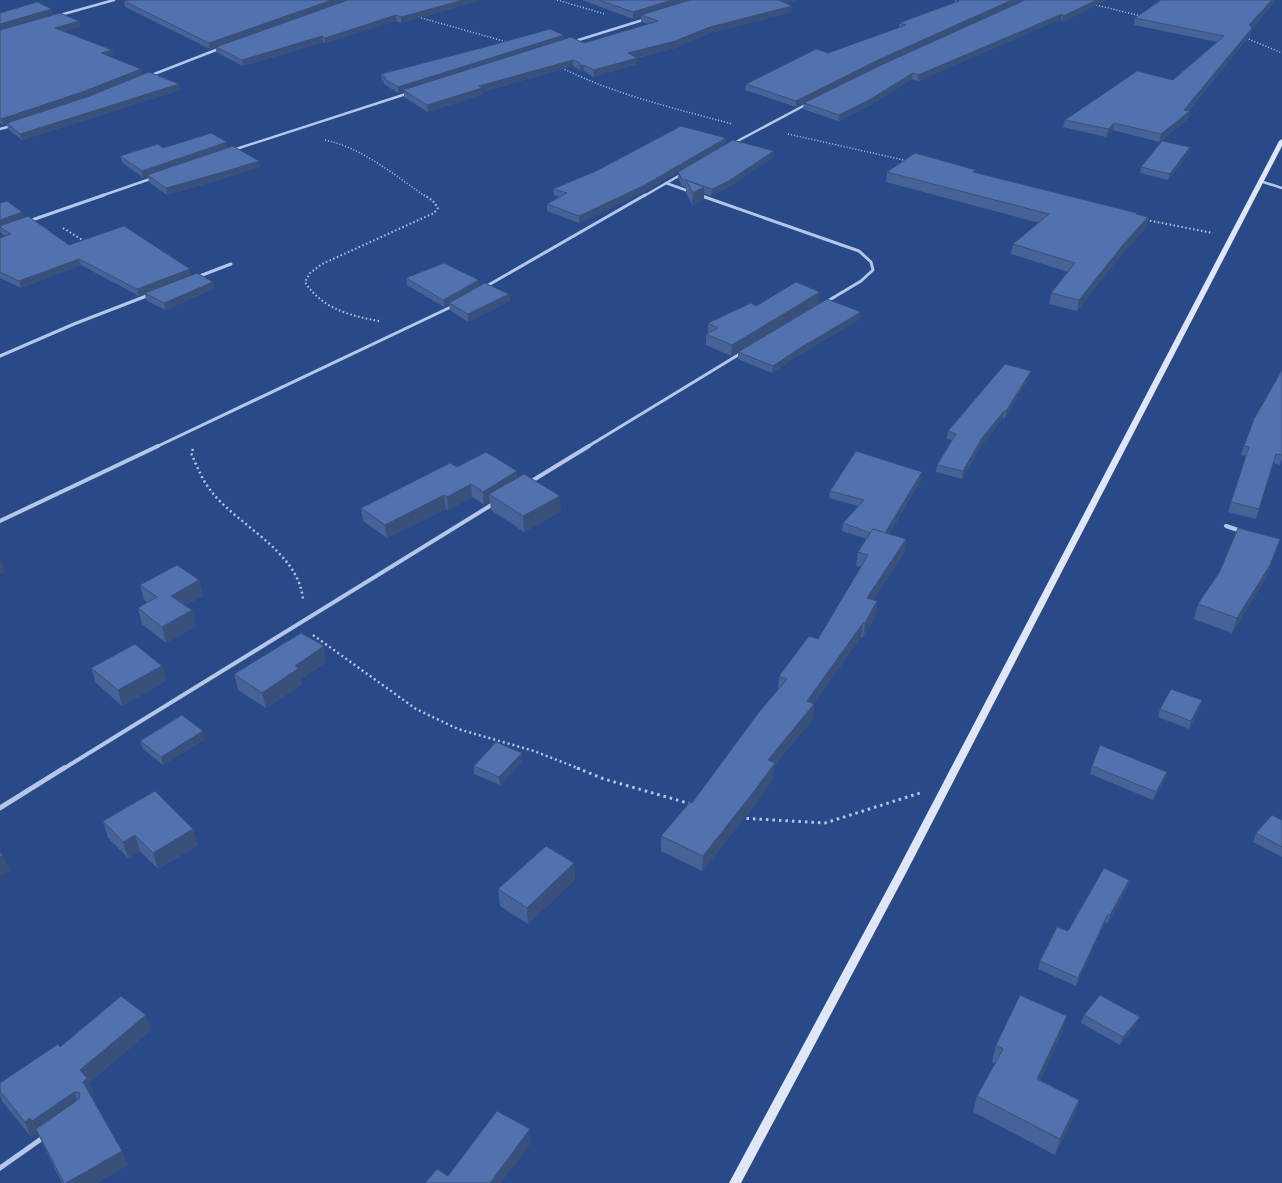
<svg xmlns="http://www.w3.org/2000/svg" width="1282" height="1183" viewBox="0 0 1282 1183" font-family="'IBM Plex Sans',sans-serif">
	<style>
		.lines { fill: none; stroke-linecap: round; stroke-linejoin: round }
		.path-far3 { stroke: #b5c7e8; stroke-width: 1.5; stroke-dasharray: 1 2; stroke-linecap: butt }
		.path-far2 { stroke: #b5c7e8; stroke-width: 2; stroke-dasharray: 1.5 2.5; stroke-linecap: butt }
		.path-far1 { stroke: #b5c7e8; stroke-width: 2.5; stroke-dasharray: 2 3; stroke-linecap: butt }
		.path { stroke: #b5c7e8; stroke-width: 3; stroke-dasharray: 2.5 4; stroke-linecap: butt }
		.minor-far3 { stroke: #b5c7e8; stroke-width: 2.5 }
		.minor-far2 { stroke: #b5c7e8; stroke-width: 3 }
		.minor-far1 { stroke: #b5c7e8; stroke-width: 4 }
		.minor { stroke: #b5c7e8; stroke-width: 5 }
		.secondary { fill: #dfe7f7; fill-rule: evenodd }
		.wall { fill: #476296 }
		.shaded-wall { fill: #39507a }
		.building { fill: #5272af; stroke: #39507a }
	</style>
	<rect width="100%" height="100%" fill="#294988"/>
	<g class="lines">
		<g class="path-far3">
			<path d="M557,0L605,14"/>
			<path d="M1096,5L1141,16"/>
			<path d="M418,17L507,42"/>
			<path d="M1246,38L1282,53"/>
			<path d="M562,68C616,95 674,108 732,124"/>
			<path d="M788,134L908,161"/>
			<path d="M325,140C363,148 394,175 425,196"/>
		</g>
		<g class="path-far2">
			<path d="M1146,220L1213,233"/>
			<path d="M63,228L84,241"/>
			<path d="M379,321C350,316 321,308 305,282L310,273L322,264L434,213L438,208L433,201L424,195"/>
		</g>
		<g class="path-far1">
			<path d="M193,449L191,453C197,466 202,480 211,491C238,526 298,551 303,599"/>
			<path d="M313,635L416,709L458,729L534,751L580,769"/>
		</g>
		<g class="path">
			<path d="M577,768L604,779L691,804"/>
			<path d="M740,818L825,823L920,793"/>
		</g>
		<g class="minor-far3">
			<path d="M60,15L114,0"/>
			<path d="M572,42L646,19"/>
			<path d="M149,76L221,48"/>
			<path d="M0,129L11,126"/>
			<path d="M732,144L807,104"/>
			<path d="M233,150L409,93"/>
			<path d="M1260,181L1282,188"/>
			<path d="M666,183L691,192"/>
			<path d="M699,195L702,196"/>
			<path d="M101,196L153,178"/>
			<path d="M644,196L682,174"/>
		</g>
		<g class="minor-far2">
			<path d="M699,195L859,251L871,262L873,270L861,281L826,302"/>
			<path d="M29,221L104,195"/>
			<path d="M197,277L231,264"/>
			<path d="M485,287L645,195"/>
			<path d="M0,356L74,324L149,295"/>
			<path d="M156,447L453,306"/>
			<path d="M587,447L743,352"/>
		</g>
		<g class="minor-far1">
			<path d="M530,482L589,446"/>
			<path d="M0,521L158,446"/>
			<path d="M1226,526L1241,531"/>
			<path d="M63,769L493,504"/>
		</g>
		<g class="minor">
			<path d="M0,808L64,768"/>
			<path d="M0,1168L44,1137"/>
		</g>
		<path class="secondary" d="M1282,139V146L906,873L741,1183H729L896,873L1279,141Z"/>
	</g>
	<g class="wall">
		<path d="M582,0H796L785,3L792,6V12L710,33L675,48L637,58V64L594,77L584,71L580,72V70L573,66L482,92L483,94L428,112L404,97V91L398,93L384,84V81L382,80L381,74L564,40L584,43L648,24L641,22V16L633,19Z"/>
		<path d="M955,0H1023L878,66L796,107L745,90L746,84L828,53L899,28V23L955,2Z"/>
		<path d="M1025,0H1107L1062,22L1061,19L918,81L912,79L869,106L838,121L803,109L804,103Z"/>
		<path d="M124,1H479L401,23L396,21L325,43L323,42L243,66L216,52V47L210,49L125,7Z"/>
		<path d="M1273,4L1252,28L1250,35L1188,111H1190L1188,119L1159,142L1113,130L1106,137L1063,127L1065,120L1173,80L1217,42L1134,25L1135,18Z"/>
		<path d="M0,13L53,14L79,21L80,27L64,31L113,55L109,57L141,69L143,75L179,84L180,90L22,140L8,129L7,124L3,125L0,123Z"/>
		<path d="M726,138L725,144L643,192L579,223L547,211V204L560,197L554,195L553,189Z"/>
		<path d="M1190,147L1189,153L1168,180L1140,173L1141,167Z"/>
		<path d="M163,148H228L260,167L231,176L167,195L149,182L148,176L143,178L122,162L120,156Z"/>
		<path d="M774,151L773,157L727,188L711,196L704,193V200L692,205L686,193V187L682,186L678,178V172Z"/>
		<path d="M887,172L975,173L1137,215L1146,228L1120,256L1077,311L1049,304L1051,293L1068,272L1011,254L1013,244L1039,223L886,182Z"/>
		<path d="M0,203L22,212L24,218L69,245L191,275L215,288L165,310L146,300L145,294L139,296L81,265L21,288L0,278V238L5,236L1,233L0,230Z"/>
		<path d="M406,278L479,280V286L509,294L510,301L468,322L450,310L449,304L444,307L407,285Z"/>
		<path d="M819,303L731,356L706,345V334L708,333V323L756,306Z"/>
		<path d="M861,312L860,319L799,355L772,373L738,359V352Z"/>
		<path d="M1282,370V458L1280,465L1273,463L1256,519L1228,512L1246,456L1241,455L1244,446Z"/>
		<path d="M1029,378L1005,418H1003L981,446L962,479L936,472L937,465L952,440L947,439L948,431Z"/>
		<path d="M457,467L517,471V478L561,511L524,532L491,510L490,502L484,505L472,497L448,510L446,509L387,538L363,521L361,508Z"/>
		<path d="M922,472L921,480L889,534L906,539L904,553L873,600L877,601L876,615L863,637H861L813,704H814L813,719L774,765V777L755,805L702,871L661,851V836L692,803L778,690L779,676L818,639L861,567L856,566L858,552L867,539L842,531L843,523L858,506L829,498L830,491Z"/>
		<path d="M1280,539L1275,554L1265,580L1232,633L1194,619L1198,604Z"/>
		<path d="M199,580L203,596L185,605L196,626L166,643L142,624L138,608L148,603L144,600L140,585Z"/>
		<path d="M326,662L301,679L302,684L266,708L238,690L234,674Z"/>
		<path d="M162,666L166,681L122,706L96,683L91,668Z"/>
		<path d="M1200,708L1189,729L1158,717L1160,709Z"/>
		<path d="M205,739L163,765L143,749L140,741Z"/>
		<path d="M522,753V761L500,785L474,774V766Z"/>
		<path d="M1092,766L1165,780L1153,800L1090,774Z"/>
		<path d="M1282,820V857L1253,842L1256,833Z"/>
		<path d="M103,821L198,845L158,869L140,851L128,858L108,838Z"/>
		<path d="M574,863L575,879L528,924L500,906L498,889Z"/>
		<path d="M1129,880L1127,888L1108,923L1105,922L1076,986L1038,969L1040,961L1068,931Z"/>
		<path d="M1084,1015L1137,1025L1120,1045L1081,1023Z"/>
		<path d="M1067,1016L1062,1032L1040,1080L1079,1100L1074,1116L1055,1155L973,1112L977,1096L995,1063L992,1062L996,1045Z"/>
		<path d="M151,1030L89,1083L93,1093L90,1095L122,1151L127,1165L97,1183H62L39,1136H38L37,1133L31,1137L2,1101L0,1095V1083L60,1047Z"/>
	</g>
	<g class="shaded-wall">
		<path d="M332,0H348L210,49L209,43Z"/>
		<path d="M463,0H479V1L401,23V17Z"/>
		<path d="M672,0H692L641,15V16L633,19V12Z"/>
		<path d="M776,0H796L776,5Z"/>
		<path d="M1012,0H1023L878,66L796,107V101L878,60Z"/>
		<path d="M1097,0H1107L1062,22L1063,16Z"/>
		<path d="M1272,0H1274L1273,4L1248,32L1249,25Z"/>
		<path d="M792,6V12L710,33L675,48L628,60V53L710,27Z"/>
		<path d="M52,9L53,15L0,30V24Z"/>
		<path d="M1062,14L1061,19L918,81V75Z"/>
		<path d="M396,15V21L325,43V38Z"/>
		<path d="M79,21L80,27L56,34L55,28Z"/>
		<path d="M1252,28L1250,35L1183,116L1190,111L1188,119L1159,142L1161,134L1184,110Z"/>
		<path d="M564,35V41L403,90L404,91L398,93V87Z"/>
		<path d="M322,36L323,42L243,66L242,60Z"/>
		<path d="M112,50L113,55L102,59L101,53Z"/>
		<path d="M637,58V64L594,77V70Z"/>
		<path d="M573,60V66L482,92L483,94L428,112L427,105L479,86Z"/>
		<path d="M583,65L584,71L580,72V66Z"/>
		<path d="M141,69L143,75L86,97L3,125L1,119Z"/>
		<path d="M913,73L912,79L869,106L838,121L839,115Z"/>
		<path d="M179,84L180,90L22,140L20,134Z"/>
		<path d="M1114,123L1113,130L1106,137L1108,129Z"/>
		<path d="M726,138L725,144L643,192L579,223V216Z"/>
		<path d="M227,142L228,148L147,175L148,176L143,178L142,171Z"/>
		<path d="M1190,147L1189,153L1168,180L1170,174Z"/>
		<path d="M774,151L773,157L727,188L711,196L712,189Z"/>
		<path d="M259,161L260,167L231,176L167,195L166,188Z"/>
		<path d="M704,187V200L692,205L693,193Z"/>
		<path d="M22,212L24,218L0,227V220Z"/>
		<path d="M1148,217L1146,228L1120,256L1077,311L1079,300L1122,246Z"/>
		<path d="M79,259L81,265L21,288L19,281Z"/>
		<path d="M190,269L191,276L145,293V294L139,296L137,289Z"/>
		<path d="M479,280V287L444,307L443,300Z"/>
		<path d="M213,282L215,288L165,310L164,303Z"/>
		<path d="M820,292L819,303L731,356L732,345Z"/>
		<path d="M509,294L510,301L468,322V314Z"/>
		<path d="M861,312L860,319L799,355L772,373L773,366L800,348Z"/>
		<path d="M1031,371L1029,378L1005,418L1006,411Z"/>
		<path d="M1004,411L1003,418L981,446L962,479L963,471L982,438Z"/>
		<path d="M517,471L518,485L489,494L490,502L484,505L483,492Z"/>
		<path d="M922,472L921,480L882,545L883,537Z"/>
		<path d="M471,484L472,497L448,510L447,497Z"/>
		<path d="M444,495L446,509L387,538L385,525Z"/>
		<path d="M560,496L561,511L524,532L523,516Z"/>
		<path d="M906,539L904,553L865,612L867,598Z"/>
		<path d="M1280,539L1275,554L1265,580L1232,633L1237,618Z"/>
		<path d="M2,560L5,572L0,574V561Z"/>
		<path d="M199,580L203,596L175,611L171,596Z"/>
		<path d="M877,601L876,615L863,637L865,623Z"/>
		<path d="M192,610L196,626L166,643L162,627Z"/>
		<path d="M863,623L861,637L808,711L814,704L813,719L774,765V777L755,805L702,871L703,856L768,760L807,701Z"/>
		<path d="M324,646L326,662L301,679L302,684L266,708L262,693L295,666Z"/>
		<path d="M162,666L166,681L122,706L118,690Z"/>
		<path d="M1202,700L1200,708L1189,729L1191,721Z"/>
		<path d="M203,731L205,739L163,765L161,757Z"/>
		<path d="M522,753V761L500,785L499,777Z"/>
		<path d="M1167,772L1165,780L1153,800L1156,792Z"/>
		<path d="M193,829L198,845L158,869L153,853Z"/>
		<path d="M135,835L140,851L128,858L123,842Z"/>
		<path d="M3,855L10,871L0,877V857Z"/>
		<path d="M574,863L575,879L528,924L527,908Z"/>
		<path d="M1129,880L1127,888L1108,923L1110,915Z"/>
		<path d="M1108,914L1105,922L1076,986L1078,978Z"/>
		<path d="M146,1015L151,1030L89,1083L93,1093L88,1096L83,1082L80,1070Z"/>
		<path d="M1067,1016L1062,1032L1033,1095L1037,1079Z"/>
		<path d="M1140,1017L1137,1025L1120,1045L1123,1037Z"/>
		<path d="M74,1092L80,1107L36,1129L39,1136H38L32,1121Z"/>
		<path d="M1079,1100L1074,1116L1055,1155L1060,1139Z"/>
		<path d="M30,1118L37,1133L31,1137L25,1122Z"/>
		<path d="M530,1129L531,1143L501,1183H490Z"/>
		<path d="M122,1151L127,1165L97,1183H66Z"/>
	</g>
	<g class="building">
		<path d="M128,0H332L209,43L124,1Z"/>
		<path d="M348,0H463L401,17L396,15L325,38L322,36L242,60L216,47Z"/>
		<path d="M599,0H672L633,12Z"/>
		<path d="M690,0H779L792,6L710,27L675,41L628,53L637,58L594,70L583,65L580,66V63L573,60L479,86L482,88L427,105L403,90L571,37L584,43L658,21L641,15Z"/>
		<path d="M957,0H1012L878,60L796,101L746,84L816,49L828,53L906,25L899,23L959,1Z"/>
		<path d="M1025,0H1097L1063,16L1062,14L918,75L913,73L869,100L839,115L804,103L881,65Z"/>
		<path d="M1161,0H1272L1249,25L1252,28L1184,110L1190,111L1161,134L1114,123L1108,129L1065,120L1137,71L1173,80L1224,36L1135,18Z"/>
		<path d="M37,2L52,9L0,24V13Z"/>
		<path d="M60,13L79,21L55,28L112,50L101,53L141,69L85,91L1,119L0,118V30Z"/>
		<path d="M550,29L564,35L398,87L383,78H386L381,74L485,47Z"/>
		<path d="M149,72L179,84L20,134L7,123L87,97Z"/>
		<path d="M681,126L726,138L643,186L579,216L547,204L567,193L553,189L596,171Z"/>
		<path d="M211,133L227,142L142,171L120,156L158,144L163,148Z"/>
		<path d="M733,140L774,151L727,182L712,189L682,179L678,172Z"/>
		<path d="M1162,141L1190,147L1170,174L1141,167Z"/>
		<path d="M233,146L259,161L230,170L166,188L147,175Z"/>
		<path d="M915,153L976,170L973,172L1137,213L1136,214L1148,217L1122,246L1079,300L1051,293L1075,263L1013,244L1049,214L887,172Z"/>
		<path d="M686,180L704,187L693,193Z"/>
		<path d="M7,201L22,212L0,220V203Z"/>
		<path d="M28,216L69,245L124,226L190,269L137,289L79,259L19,281L0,272V238L11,234L0,227V226Z"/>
		<path d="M444,263L479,280L443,300L406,278Z"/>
		<path d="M197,273L213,282L164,303L145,293Z"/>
		<path d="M796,282L820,292L732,345L706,334L718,328L708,323L751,303L756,306Z"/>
		<path d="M485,283L509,294L468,314L449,303Z"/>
		<path d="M827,299L861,312L800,348L773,366L738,352Z"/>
		<path d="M1005,364L1031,371L1006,411H1004L982,438L963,471L937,465L956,434L948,431Z"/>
		<path d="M1282,370V455L1276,454L1259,509L1231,502L1249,447L1244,446L1254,419Z"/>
		<path d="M856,451L922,472L885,533L873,529L871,533L843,523L864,500L830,491Z"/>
		<path d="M486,452L517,471L483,492L471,484L447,497L444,495L385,525L361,508L450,463L457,467Z"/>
		<path d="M524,474L560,496L523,516L489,494Z"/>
		<path d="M1238,528L1280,539L1270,565L1237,618L1198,604L1220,571Z"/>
		<path d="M873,529L906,539L867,598L877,601L865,623H863L807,701L814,704L768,760L775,763L755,790L703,856L661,836L690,802L692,803L759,712L787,679L779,676L809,636L818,639L868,555L858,552Z"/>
		<path d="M177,565L199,580L171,596L192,610L162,627L138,608L157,597L140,585Z"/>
		<path d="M301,633L324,646L295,666L299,668L262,693L234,674Z"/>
		<path d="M135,644L162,666L118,690L91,668Z"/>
		<path d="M1171,689L1202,700L1191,721L1160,709Z"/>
		<path d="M182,715L203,731L161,757L140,741Z"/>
		<path d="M496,742L522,753L499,777L474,766Z"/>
		<path d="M1100,745L1167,772L1156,792L1092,766Z"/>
		<path d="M155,791L193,829L153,853L135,835L123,842L103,821Z"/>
		<path d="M1272,815L1282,820V847L1256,833Z"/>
		<path d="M546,846L574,863L527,908L498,889Z"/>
		<path d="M0,852L3,855L0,857Z"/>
		<path d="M1104,868L1129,880L1110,915L1108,914L1078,978L1040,961L1057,927L1068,931Z"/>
		<path d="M1020,995L1067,1016L1037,1079L1079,1100L1060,1139L977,1096L1003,1049L996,1045Z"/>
		<path d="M1100,995L1140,1017L1123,1037L1084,1015Z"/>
		<path d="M121,996L146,1015L80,1070L87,1078L83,1082L122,1151L66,1183H64L36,1129L79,1099L80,1093L74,1092L32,1121L30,1118L25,1122L0,1091V1083L58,1044L60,1047Z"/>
		<path d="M497,1111L530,1129L490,1183H425L437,1169L448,1176Z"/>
	</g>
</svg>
